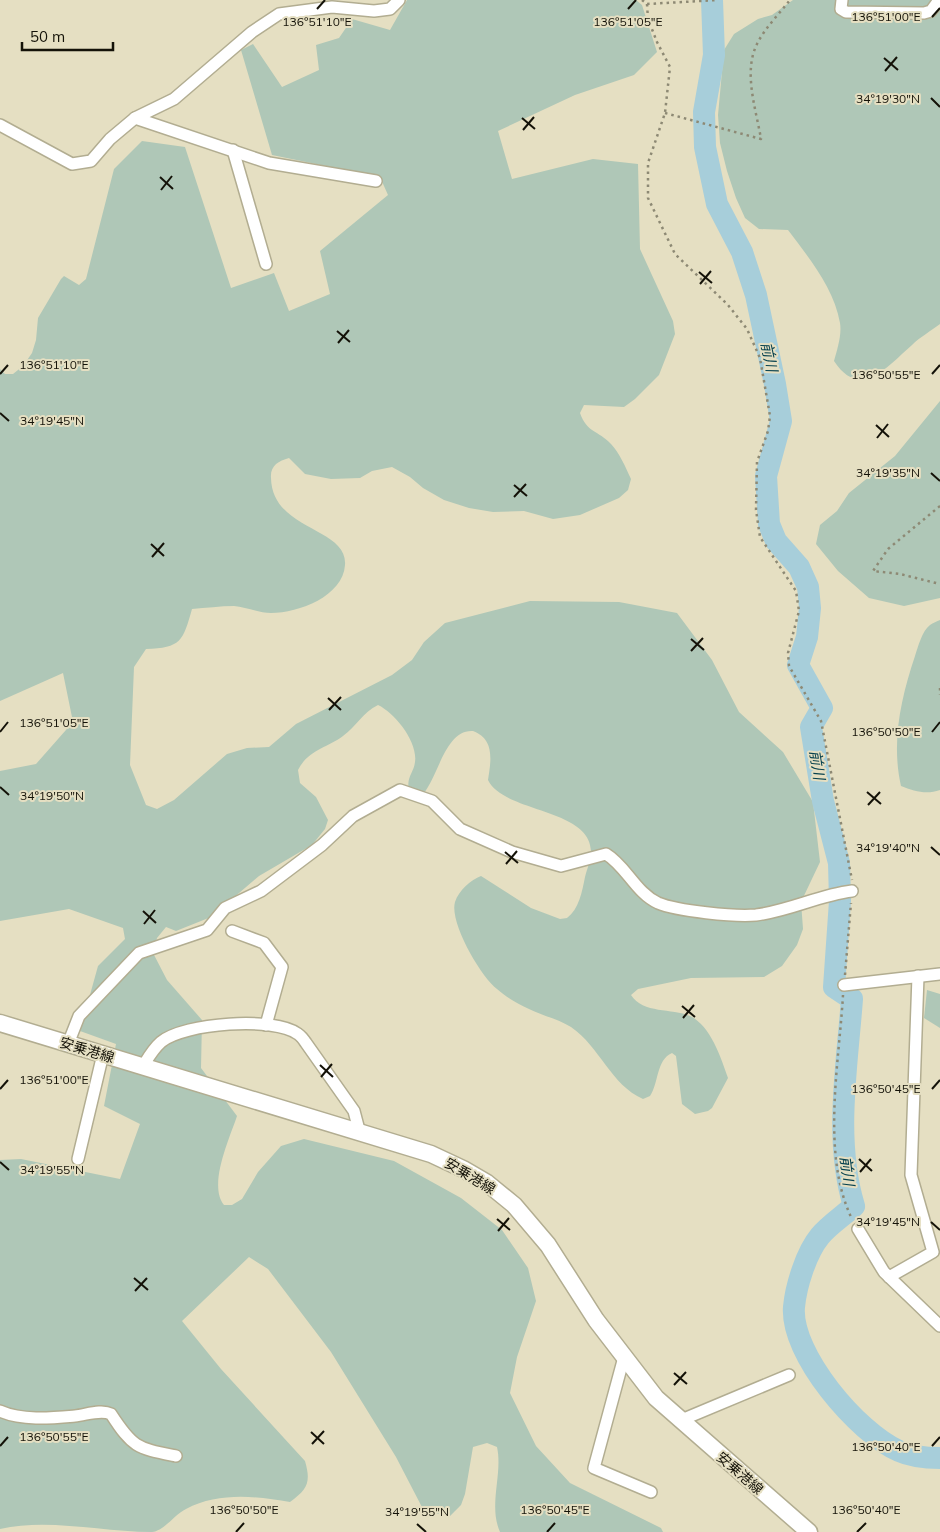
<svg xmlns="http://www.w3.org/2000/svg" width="940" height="1532" viewBox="0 0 940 1532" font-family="Mulish,'Noto Sans JP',sans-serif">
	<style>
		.green { fill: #afc7b7 }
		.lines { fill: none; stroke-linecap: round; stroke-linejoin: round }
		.river { stroke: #a7ceda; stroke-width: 22 }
		.street-casing { stroke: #b2ad91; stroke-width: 14 }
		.secondary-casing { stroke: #b2ad91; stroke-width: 19 }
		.path { stroke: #8d8974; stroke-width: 2.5; stroke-dasharray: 2.5 4; stroke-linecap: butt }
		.street { stroke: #fff; stroke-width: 11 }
		.secondary { stroke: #fff; stroke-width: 16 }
		.ticks { fill: none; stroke: #141208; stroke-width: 2 }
		.labels { text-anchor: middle; stroke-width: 4; stroke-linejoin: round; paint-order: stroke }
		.street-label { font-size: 14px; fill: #141208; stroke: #e5dfc2 }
		.water-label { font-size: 15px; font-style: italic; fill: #06414e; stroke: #e5dfc2 }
		.ticks-label { font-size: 12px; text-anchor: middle; fill: #141208; stroke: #e5dfc2; stroke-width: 4; stroke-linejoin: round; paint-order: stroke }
	</style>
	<rect width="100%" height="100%" fill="#e5dfc2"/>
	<g class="green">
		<path d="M407,0H636L642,5L657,52L634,75L575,95L498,131L512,179L593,159L638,164L640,249L673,321L675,334L659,375L635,399L624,407L584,405L580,413C587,433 598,430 611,444C620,454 625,466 631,479L628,490L619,498L580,515L553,519L524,511L493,512L469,508L444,500L423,488L410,477L392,467L372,471L360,478L331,479L305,474L289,458C278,461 270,466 271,478C272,531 348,527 345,565C343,596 299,613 271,613C259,613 246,607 234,606C220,606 206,608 192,609C183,641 181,648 146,649L134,667L130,765L146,805L157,809L174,800L227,754L247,748L269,747L296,724L392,675L412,660L424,642L445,623L530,601L619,602L677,613L712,660L739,712L783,752L813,802L820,862L801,902L803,929L797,945L782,966L764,977L691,978L638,989L631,995C643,1014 672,1008 690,1016C711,1026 721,1058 728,1078L712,1108L708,1111L695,1114L682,1104L676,1056L672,1053C656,1060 659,1083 650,1096L643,1099C611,1085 600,1047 571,1027C558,1019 543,1016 529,1009C518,1004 506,997 497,989C481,977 449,922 455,902C459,890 471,880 481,876L531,908L560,919L567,918C579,909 582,892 585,877C587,869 591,860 591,851C590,808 504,813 488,780C491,761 495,739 473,731C445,729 438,778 423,794L409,789C406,778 414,772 415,762C418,742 395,713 378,705C363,712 356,727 343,736C327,748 308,750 298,770L300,783L316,797L328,820L325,829L312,845L259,876L211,917L176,931L166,927L157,938L153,953L167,980L202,1020L201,1068L237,1116C229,1140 208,1185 224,1205H232L242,1199L258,1172L281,1146L304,1139L394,1161L461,1198L502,1230L528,1268L536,1301L517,1357L510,1393L536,1446L570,1483L661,1528L663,1532H500C488,1505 503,1474 497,1447L487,1443L473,1447L465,1494L461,1505L450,1516L424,1511L396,1457L331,1352L268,1269L249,1257L182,1321L221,1369L305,1461C311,1482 308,1489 290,1502C256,1496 218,1492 186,1509C175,1514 164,1531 152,1532C101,1532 49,1518 0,1529V1160L21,1159L120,1179L140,1124L104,1106L116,1044L80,1031L98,966L125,939L123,928L69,909L0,921V771L36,764L73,722L63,673L0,701V369L5,374H13L23,366L32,353L36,340L38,318L61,279L64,276L79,285L86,279L114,169L142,141L185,147L231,288L274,273L289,311L330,294L320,251L388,195L380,177L272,155L241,50L253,44L282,87L319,70L316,45L339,38L352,19L390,30Z"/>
		<path d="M793,0H940V324C931,331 920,337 912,345C888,366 860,401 834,361C837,350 842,335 840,323C834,288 809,258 788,230L759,229L745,218L736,198L727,171L720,143L718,115L724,50L734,34L758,19L772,15Z"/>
		<path d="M940,401V598L904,606L869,598L838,571L816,544L820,525L837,511L849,493L895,456Z"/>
		<path d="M940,620V790C926,795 914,791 901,786C891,742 901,698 915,656C918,647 922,631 930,625C933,623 937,621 940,620Z"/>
		<path d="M927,990L940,994V1028L924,1018Z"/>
	</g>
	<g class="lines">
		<path class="river" d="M712,0L714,55L704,112L705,147L717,204L742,252L756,295L775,384L781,421L766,476L769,524L776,541L799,567L808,587L810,608L807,637L798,665L822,708L811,727L823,801L839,863L840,901L834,987L852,999C847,1067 834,1140 854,1206C843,1216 829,1225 820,1236C806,1253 796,1286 794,1307C790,1354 858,1433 899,1451C912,1457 927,1458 940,1458"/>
		<g class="street-casing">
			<g id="street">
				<path d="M842,0L841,9L846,12L924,13L931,11L939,0"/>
				<path d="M135,118L269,163L376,181"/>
				<path d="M0,125L72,164L91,161L110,139L135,118L174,99L252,32L279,14L332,7L374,11L390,9L399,0"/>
				<path d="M233,150L266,264"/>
				<path d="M232,931L264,943L282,967L266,1025"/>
				<path d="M844,985L940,974"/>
				<path d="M68,1044L79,1016L139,953L207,930L225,908L261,891L322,845L353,816L400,790L432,801L460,829L512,852L561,866L606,854C626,866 636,893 658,903C677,911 735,917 756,915C789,911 819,895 852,891"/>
				<path d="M143,1066C148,1058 153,1049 161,1042C184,1023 274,1016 298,1034C301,1036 304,1040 306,1043L354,1111L359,1130"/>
				<path d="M78,1159L103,1054"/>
				<path d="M858,1229L884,1272L940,1326"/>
				<path d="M889,1277L933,1252L911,1175L918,976"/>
				<path d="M624,1357L594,1468L651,1492"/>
				<path d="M0,1411C22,1421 52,1418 75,1416C86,1415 101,1409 111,1414C133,1448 137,1448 176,1456"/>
				<path d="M679,1421L789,1375"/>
			</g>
		</g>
		<g class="secondary-casing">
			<path id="secondary" d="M0,1023L431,1154L463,1169L487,1183L514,1205L548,1245L596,1320L656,1398L809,1532"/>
		</g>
		<g class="path">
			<path d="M642,0L647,4L718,0"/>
			<path d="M647,4L648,19L657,42L670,67L665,113L648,163V198L675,254L728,305L747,329L760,358L770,416L768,431L757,462L756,510L760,537L796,591L799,611L788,653L789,666L821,721L852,880"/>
			<path d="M665,113L761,139C756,109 743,72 757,44C765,28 779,14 790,0"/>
			<path d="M940,506L888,549L873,571L900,574L940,584"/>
			<path d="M940,688V695"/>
			<path d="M845,975L851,903"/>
			<path d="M843,995C839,1065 821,1155 852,1219"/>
		</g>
		<use href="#street" class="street"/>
		<use href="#secondary" class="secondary"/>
	</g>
	<path class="ticks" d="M317,9L325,0M628,9L636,0M932,17L940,8M884,58L898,70M885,71L897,57M931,98L940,107M522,118L535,129M523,130L534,117M160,177L173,189M161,190L172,176M699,272L712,283M700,284L711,271M337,331L350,342M338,343L349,330M0,374L8,365M932,374L940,365M0,413L9,421M876,425L889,437M877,438L888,424M931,473L940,481M514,485L527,496M514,497L526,484M151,544L164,556M152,557L164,543M691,639L704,650M691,651L703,638M328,698L341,710M329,710L341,697M0,732L8,722M932,732L940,722M0,787L9,795M867,792L881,804M868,805L880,792M931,847L940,855M505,852L518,863M506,864L517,851M143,911L156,923M144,924L155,910M682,1006L695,1017M683,1018L694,1005M320,1065L333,1077M321,1077L332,1064M0,1089L8,1080M932,1089L940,1080M859,1159L872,1171M0,1162L9,1170M860,1172L871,1159M497,1219L510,1230M931,1222L940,1230M498,1231L509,1218M134,1278L148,1290M135,1291L147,1278M674,1373L687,1384M674,1385L686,1372M311,1432L324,1444M312,1444L324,1431M0,1446L8,1437M932,1446L940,1437M417,1524L426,1532M236,1532L244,1523M547,1532L555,1523M857,1532L866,1523"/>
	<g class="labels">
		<g class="street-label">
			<text transform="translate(87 1050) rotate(17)" y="5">安乗港線</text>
			<text transform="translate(470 1176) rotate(31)" y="5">安乗港線</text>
			<text transform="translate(740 1473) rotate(41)" y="5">安乗港線</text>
		</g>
		<g class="water-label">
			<text transform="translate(769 357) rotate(78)" y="5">前川</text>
			<text transform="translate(817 765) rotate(81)" y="5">前川</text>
			<text transform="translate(847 1171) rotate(83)" y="5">前川</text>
		</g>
	</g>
	<g class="ticks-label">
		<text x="886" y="21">136°51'00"E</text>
		<text x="317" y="26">136°51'10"E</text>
		<text x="628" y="26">136°51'05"E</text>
		<text x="888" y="103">34°19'30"N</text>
		<text x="54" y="369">136°51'10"E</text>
		<text x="886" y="379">136°50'55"E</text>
		<text x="52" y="425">34°19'45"N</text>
		<text x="888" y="477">34°19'35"N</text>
		<text x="54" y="727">136°51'05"E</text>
		<text x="886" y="736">136°50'50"E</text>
		<text x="52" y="800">34°19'50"N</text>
		<text x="888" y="852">34°19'40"N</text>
		<text x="54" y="1084">136°51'00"E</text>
		<text x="886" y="1093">136°50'45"E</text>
		<text x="52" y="1174">34°19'55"N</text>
		<text x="888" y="1226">34°19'45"N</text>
		<text x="54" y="1441">136°50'55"E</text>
		<text x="886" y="1451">136°50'40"E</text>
		<text x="244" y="1514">136°50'50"E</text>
		<text x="555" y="1514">136°50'45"E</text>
		<text x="866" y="1514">136°50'40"E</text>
		<text x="417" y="1516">34°19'55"N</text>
	</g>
	<path d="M22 42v8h91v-8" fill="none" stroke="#141208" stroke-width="2.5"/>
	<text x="30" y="42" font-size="15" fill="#141208" stroke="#e5dfc2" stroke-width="4" paint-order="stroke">50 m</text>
</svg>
